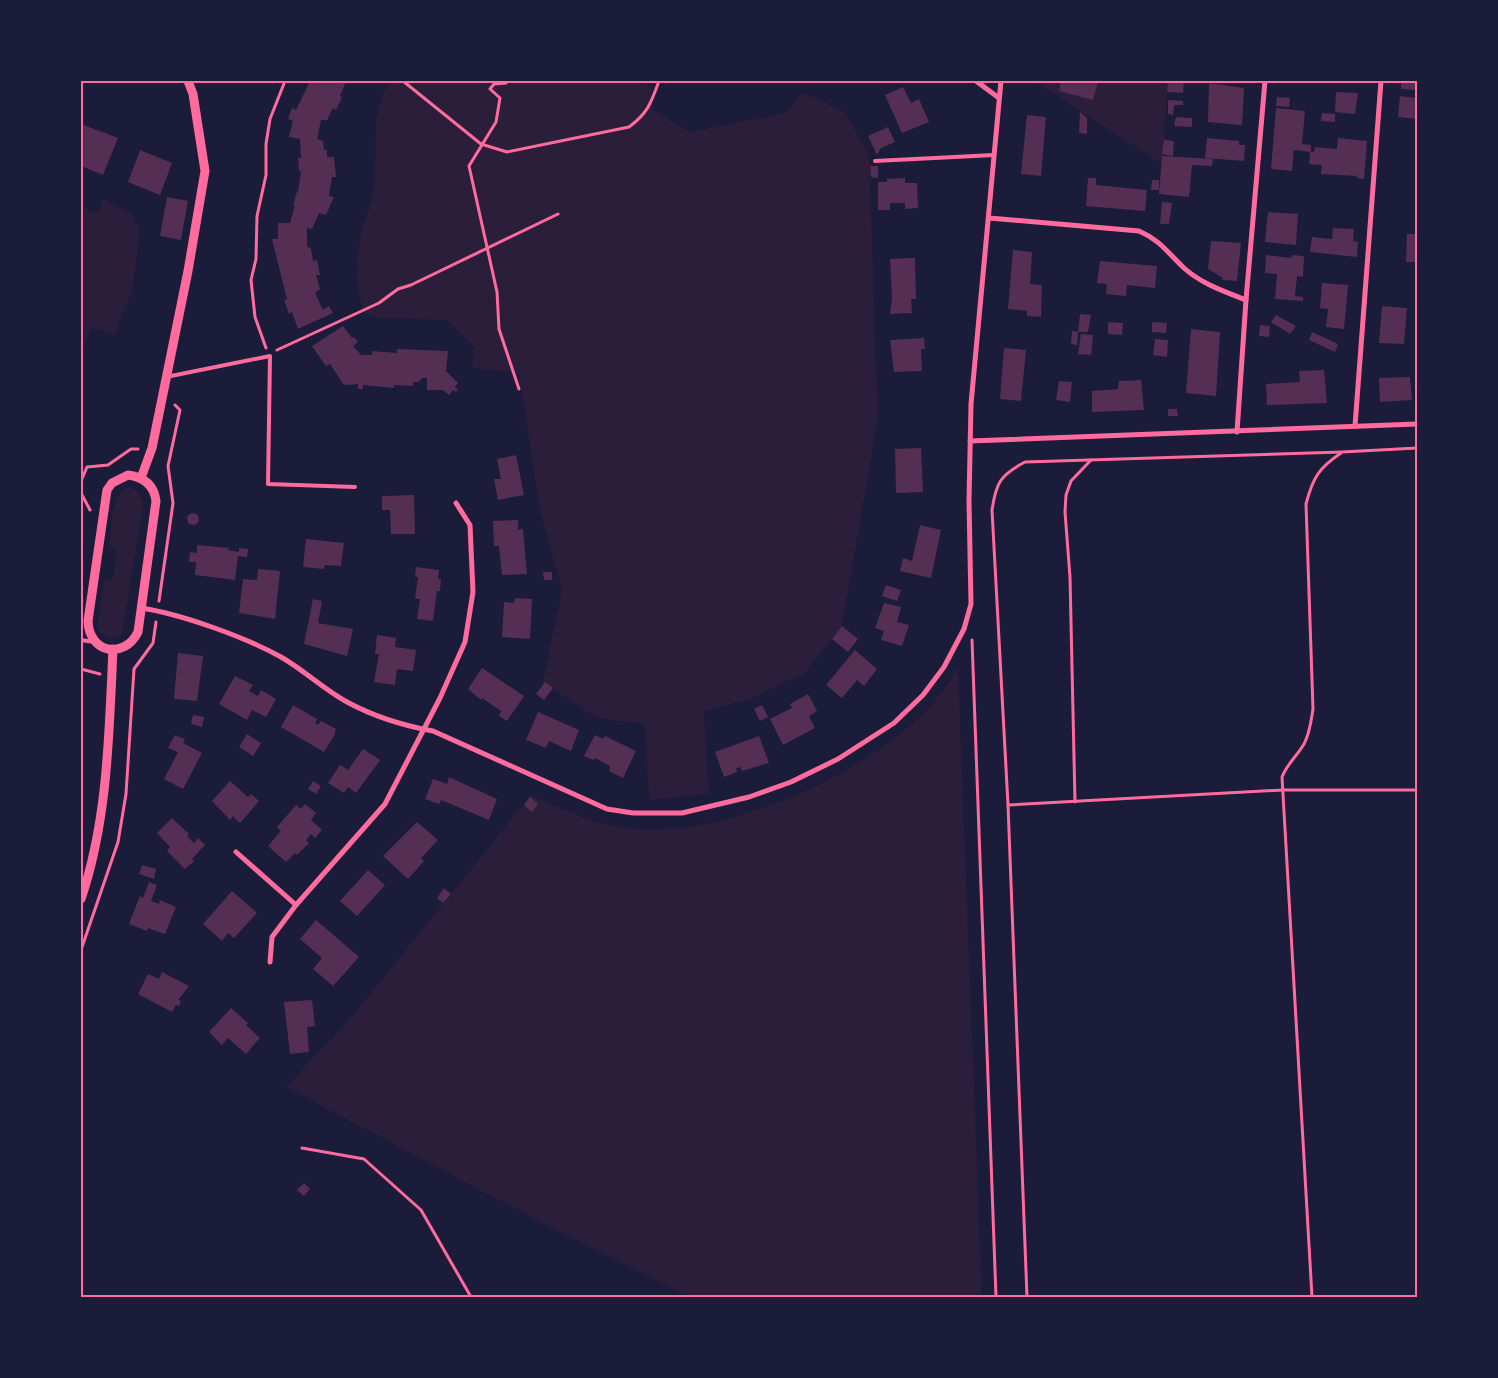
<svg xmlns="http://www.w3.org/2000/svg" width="1498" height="1378" viewBox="0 0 1498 1378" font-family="Commissioner,sans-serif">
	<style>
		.green { fill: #2a1e3b }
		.building { fill: #542f53 }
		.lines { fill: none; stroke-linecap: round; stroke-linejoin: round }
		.path { stroke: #ff6b9d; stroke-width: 3 }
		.service { stroke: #ff6b9d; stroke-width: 4 }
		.minor { stroke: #ff6b9d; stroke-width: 5 }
		.tertiary { stroke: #ff6b9d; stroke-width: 9 }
		.neatline { fill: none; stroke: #ff6b9d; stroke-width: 2 }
	</style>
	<rect width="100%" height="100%" fill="#1b1b3a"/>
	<g class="green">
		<path d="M390,81H637L651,86L653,110L690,132L786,113L802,92L845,112L869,154L878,418L842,626L805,673L748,700L704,711L709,794L649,800L645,724L597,718L543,682L562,590L540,511L519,373L472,368L474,347L446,320L380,318L365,314C355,289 355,257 362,231C366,216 372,202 374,186C378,150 369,114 390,81Z"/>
		<path d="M1034,81H1168L1162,164Z"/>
		<path d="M104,199L131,214L140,231L132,292L114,335L92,328L81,356V207L97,213Z"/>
		<path d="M127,487C138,489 141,494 143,504L123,630L120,636L112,639L101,634L97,626L104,580L113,578L117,550L109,546C112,528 110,497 127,487Z"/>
		<path d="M958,668L982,1297H689L539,1221L286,1087L354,1014L531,795C562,809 593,824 627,828C723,840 863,776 929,708C940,696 949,681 958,668Z"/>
	</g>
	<g class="building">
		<path d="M310,81H346L340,96L342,97L336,110L333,108L327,120H321L317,139L323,141L324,150H327V157H334L336,177H332L329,196L334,197L326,215L319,213L312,229L307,228V246L311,249L313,261L317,260L320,275H316L320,289L315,293L323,310L329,306L333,313L298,329L292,312L289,314L284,300L287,299L272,239H278V223H290L295,205H293L297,192H298L301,171H299L298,158H301L300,139L289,137L293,121L288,119L292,108L296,110Z"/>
		<path d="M1061,81H1098L1093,100L1059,91Z"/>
		<path d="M1184,81L1183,93L1167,92L1168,81Z"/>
		<path d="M1401,81H1417V90L1401,89Z"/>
		<path d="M1209,83L1244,88L1242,125L1208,122Z"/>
		<path d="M903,87L911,103L919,99L929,122L902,133L885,95Z"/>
		<path d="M1336,92L1358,93L1355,114L1335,112Z"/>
		<path d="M1400,96L1417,98V119L1398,117Z"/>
		<path d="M1277,97L1290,98L1289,107L1276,106Z"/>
		<path d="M1168,100L1183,101V105H1174L1173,115L1168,114Z"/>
		<path d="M1276,108L1305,111L1302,144L1311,145V152L1294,150L1292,171L1271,169Z"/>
		<path d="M1080,112L1087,118V134L1079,133Z"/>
		<path d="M1322,113L1335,114V122L1321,121Z"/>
		<path d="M1027,115L1046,117L1041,176L1021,174Z"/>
		<path d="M1176,117L1192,118V127L1174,126Z"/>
		<path d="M81,124L118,138L103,175L81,166Z"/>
		<path d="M888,127L895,142L881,148L877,155L868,136Z"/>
		<path d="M1207,138L1239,141V145H1245L1244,161L1205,158Z"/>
		<path d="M1338,138L1367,141L1364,179L1357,178V176L1321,174L1322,165L1309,164L1310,152H1314L1315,147L1337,149Z"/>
		<path d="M1164,140L1174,141L1173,156L1162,154Z"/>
		<path d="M140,150L172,163L160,195L128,182Z"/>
		<path d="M1162,156L1213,159L1212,166L1192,165L1189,197L1159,194Z"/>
		<path d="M870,166H878V178L871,177Z"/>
		<path d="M905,178V183H917L918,208L905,209V203H890V210H878V182H887V179Z"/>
		<path d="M1088,178H1096V185L1147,190L1145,211L1086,206Z"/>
		<path d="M1152,180H1159V190H1151Z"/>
		<path d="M167,197L188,201L181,240L160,236Z"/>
		<path d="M1162,202L1172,203L1169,224H1160Z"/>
		<path d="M1268,212L1298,214L1296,245L1265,242Z"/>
		<path d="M1333,228L1354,229L1353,241L1358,242L1357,257L1310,252L1312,237L1332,239Z"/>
		<path d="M1407,234H1417V262H1406Z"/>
		<path d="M1211,241L1241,243L1237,281L1222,280L1223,278L1208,269Z"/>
		<path d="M1013,250L1032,252L1030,284L1042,285L1041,317L1027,316V311L1008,309Z"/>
		<path d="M1266,255L1291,258L1292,255L1304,256L1303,277L1297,276L1295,296L1303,297V301L1275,299L1277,274L1265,273Z"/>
		<path d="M912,258H915L916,299H911L912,313L890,314L892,298L890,259Z"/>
		<path d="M1100,261L1157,266L1155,288L1127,285L1126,296L1106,294L1107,284L1097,283Z"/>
		<path d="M1322,283L1348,285L1344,329L1326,327L1328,309L1320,308Z"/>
		<path d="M1382,306L1407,308L1404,344L1379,343Z"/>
		<path d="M1080,314L1091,315L1088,332H1078Z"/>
		<path d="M1276,315L1296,326L1290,334L1271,322Z"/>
		<path d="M1108,322L1123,323L1122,335L1108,334Z"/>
		<path d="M1152,322L1167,323L1166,333L1152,332Z"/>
		<path d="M1260,325L1270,326L1269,337L1259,336Z"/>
		<path d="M343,326L352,338L354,337L358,342L353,346L361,355H372V351L397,353V349L448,351L446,371L458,383L455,387L458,390L456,392L453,390L449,395L443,390H427V378H422L419,382H413V386L394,385V388L363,385V389H358V384L344,385L330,364L326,366L312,346Z"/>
		<path d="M1191,329L1220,332L1216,396L1186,393Z"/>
		<path d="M1072,331L1078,332L1077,345L1071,344Z"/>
		<path d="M1312,332L1338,344L1335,352L1309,340Z"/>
		<path d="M1081,334L1093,335L1091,355L1078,354Z"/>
		<path d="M924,338L925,349H921L922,371L894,372L890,340Z"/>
		<path d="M1155,339L1168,340L1167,357L1153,355Z"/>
		<path d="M1004,348L1026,350L1021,401L1000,399Z"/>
		<path d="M1324,370L1327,403L1267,405L1266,384L1300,382L1299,371Z"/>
		<path d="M1410,377L1412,400L1380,402L1379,378Z"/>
		<path d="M1141,380L1144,410L1092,412V391L1118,389L1119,381Z"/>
		<path d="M1059,381L1072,382L1070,402L1056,400Z"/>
		<path d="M1168,409H1177L1178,416H1168Z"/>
		<path d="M921,448L923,492L896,493L895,449Z"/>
		<path d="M516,455L524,495L498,500L494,479H501L497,459Z"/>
		<path d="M414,495L415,534H391L390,510H382V496Z"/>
		<circle cx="193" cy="519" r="6"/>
		<path d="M518,520V530L523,529L527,574L502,575L499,546H494L493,521Z"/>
		<path d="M920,525L941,530L931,578L900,571L903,558L912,561Z"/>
		<path d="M306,539L344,543L341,566L325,565L324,569L303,567Z"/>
		<path d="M197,545L229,548L228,550L239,552V548L248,549L247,557L238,556L235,580L195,575L196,562H189L190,552L197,553Z"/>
		<path d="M416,567L439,570L438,579H441L440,591H437L433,621L417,619L420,599H415L418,577H415Z"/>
		<path d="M258,569L280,571L275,619L239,613L243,579L257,580Z"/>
		<path d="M543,572H552V580H544Z"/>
		<path d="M886,585L901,590L897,601L882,596Z"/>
		<path d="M515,598L532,599L530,639L502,637L504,602L514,603Z"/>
		<path d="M313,599L322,601L318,623L353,629L347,656L304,644Z"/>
		<path d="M884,603L901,607L897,622L909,625L902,646L881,640L884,631L875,628Z"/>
		<path d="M842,626L858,639L848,652L832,639Z"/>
		<path d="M377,635L396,638L395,647L416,650L413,671L397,669L395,685L374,682L379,654H375Z"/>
		<path d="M855,650L877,669L864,686L857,680L842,698L826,685Z"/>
		<path d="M178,653L203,656L197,701L174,699Z"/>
		<path d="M482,668L524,696L507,721L499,716L501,711L482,698L481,700L468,689Z"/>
		<path d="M235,676L253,685L249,691L258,696L261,690L276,699L266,717L252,710L247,720L219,704Z"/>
		<path d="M545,682L553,688L544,700L536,694Z"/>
		<path d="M808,694L817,711L809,716L815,728L783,745L770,719L792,708L790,704Z"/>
		<path d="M293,705L317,719L315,723L318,725L321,721L336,729L334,736L324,752L281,727Z"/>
		<path d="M762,705L768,717L760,721L754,709Z"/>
		<path d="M538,712L579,730L571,751L549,741L546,748L526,740Z"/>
		<path d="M193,715L204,717L202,727L191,724Z"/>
		<path d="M247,734L261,743L253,756L239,747Z"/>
		<path d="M175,735L185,739L183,743L202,753L183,789L164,779L178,752L168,748Z"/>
		<path d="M595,735L603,739L605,736L636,751L623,778L609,771L610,766L595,758L593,760L584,756Z"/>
		<path d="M759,736L769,763L742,771L740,767L736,768L737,772L724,777L715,752Z"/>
		<path d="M363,749L380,760L356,793L348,787L344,793L328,783L340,765L348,770Z"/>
		<path d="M449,777L497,799L489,820L441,800L439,804L425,799L433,779L447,784Z"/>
		<path d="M230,781L248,797L251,794L259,801L240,823L233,816L230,820L212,801Z"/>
		<path d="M313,781L321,786L316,794L308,789Z"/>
		<path d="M530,797L538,804L532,812L524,805Z"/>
		<path d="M305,804L316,813L311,820L322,830L315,838L311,834L306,840L309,843L297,855L295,853L286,862L268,846L281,831L277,827L296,805L301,809Z"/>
		<path d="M172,818L189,834L187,836L194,843L198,838L205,845L192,859L194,861L185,869L167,851L170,847L157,833Z"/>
		<path d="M417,822L438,840L421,858L424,861L408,879L383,856Z"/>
		<path d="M142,865L156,869L154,879L139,874Z"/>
		<path d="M368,870L385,885L357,916L340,901Z"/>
		<path d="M149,882L157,885L151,901L159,904L160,900L176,907L165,934L148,928L147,931L129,924L140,896L143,898Z"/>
		<path d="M444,888L451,894L443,903L437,898Z"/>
		<path d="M232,891L257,913L234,938L228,933L222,941L203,924Z"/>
		<path d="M316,920L359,957L333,986L313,969L322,958L300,939Z"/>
		<path d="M162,972L189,986L178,1000L181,1001L179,1006L176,1005L172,1012L138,994L148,974L159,979Z"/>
		<path d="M312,1000L315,1026L307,1027L309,1052L290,1054L284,1002Z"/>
		<path d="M231,1008L248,1023L246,1025L260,1038L246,1054L228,1038L222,1045L209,1032Z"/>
		<path d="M304,1183L310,1189L304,1196L297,1190Z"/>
	</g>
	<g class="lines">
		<g class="path">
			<path d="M403,81L481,144L507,152L629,127C648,113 651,103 659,81"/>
			<path d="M505,81L506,83L494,84L490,89L500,98L496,122L469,166L497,292L499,329L519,389"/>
			<path d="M266,348L255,317L251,280L256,259L257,216L266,175V144L270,119L285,81"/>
			<path d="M277,350L379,303L398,289L411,285L558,214"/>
			<path d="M81,481L87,467L108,465L131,449H138"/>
			<path d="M81,493L90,510"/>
			<path d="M159,601L173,503L168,466L180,410L175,405"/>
			<path d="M972,640L996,1297"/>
			<path d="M81,669L100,674"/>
			<path d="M1075,802L1070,577L1065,512L1066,495L1071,481L1091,460"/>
			<path d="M1008,805L1283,790H1417"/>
			<path d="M81,950L118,842L126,794L134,669L153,643L156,622"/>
			<path d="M302,1148L364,1159L421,1210L471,1297"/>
			<path d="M1027,1297L1008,805L992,510C996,483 1000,475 1025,462L1342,452L1417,448"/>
			<path d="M1312,1297L1282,777C1287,764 1297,756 1304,744C1310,733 1311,721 1313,709L1306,504C1313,477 1319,468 1341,453"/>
		</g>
		<g class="service">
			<path d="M875,161L994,155"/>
			<path d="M166,377L270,356L268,484L355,487"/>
			<path d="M81,640L94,642"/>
		</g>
		<g class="minor">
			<path d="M976,81L999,98"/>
			<path d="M989,218L1139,231C1160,240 1168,253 1184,268C1202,284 1223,291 1246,300"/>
			<path d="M1355,426L1381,81"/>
			<path d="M1237,432L1246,300L1265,81"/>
			<path d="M970,441L1417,424"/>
			<path d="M141,608C181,614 245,637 281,657C304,670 323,689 347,702C373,716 405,726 433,731L607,809L633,813H682L749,797L791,782L838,759L894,723L923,695L944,667L964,629L971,604L969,501L971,404L1001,81"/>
			<path d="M236,852L296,905"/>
			<path d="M270,962L272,937L296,905L385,804L440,698L465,642L473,592L470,525L456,503"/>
		</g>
		<g class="tertiary">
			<path d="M128,475C144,477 154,485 156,501L138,632C124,660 89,653 88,621L107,490L112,483Z"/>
			<path d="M141,478L152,448L188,271L205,171L193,94L188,81"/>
			<path d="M81,899C108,820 109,732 113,649"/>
		</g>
	</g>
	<rect width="1498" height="1378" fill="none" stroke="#1b1b3a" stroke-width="165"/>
	<rect x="82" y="82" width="1334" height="1214" class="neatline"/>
</svg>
